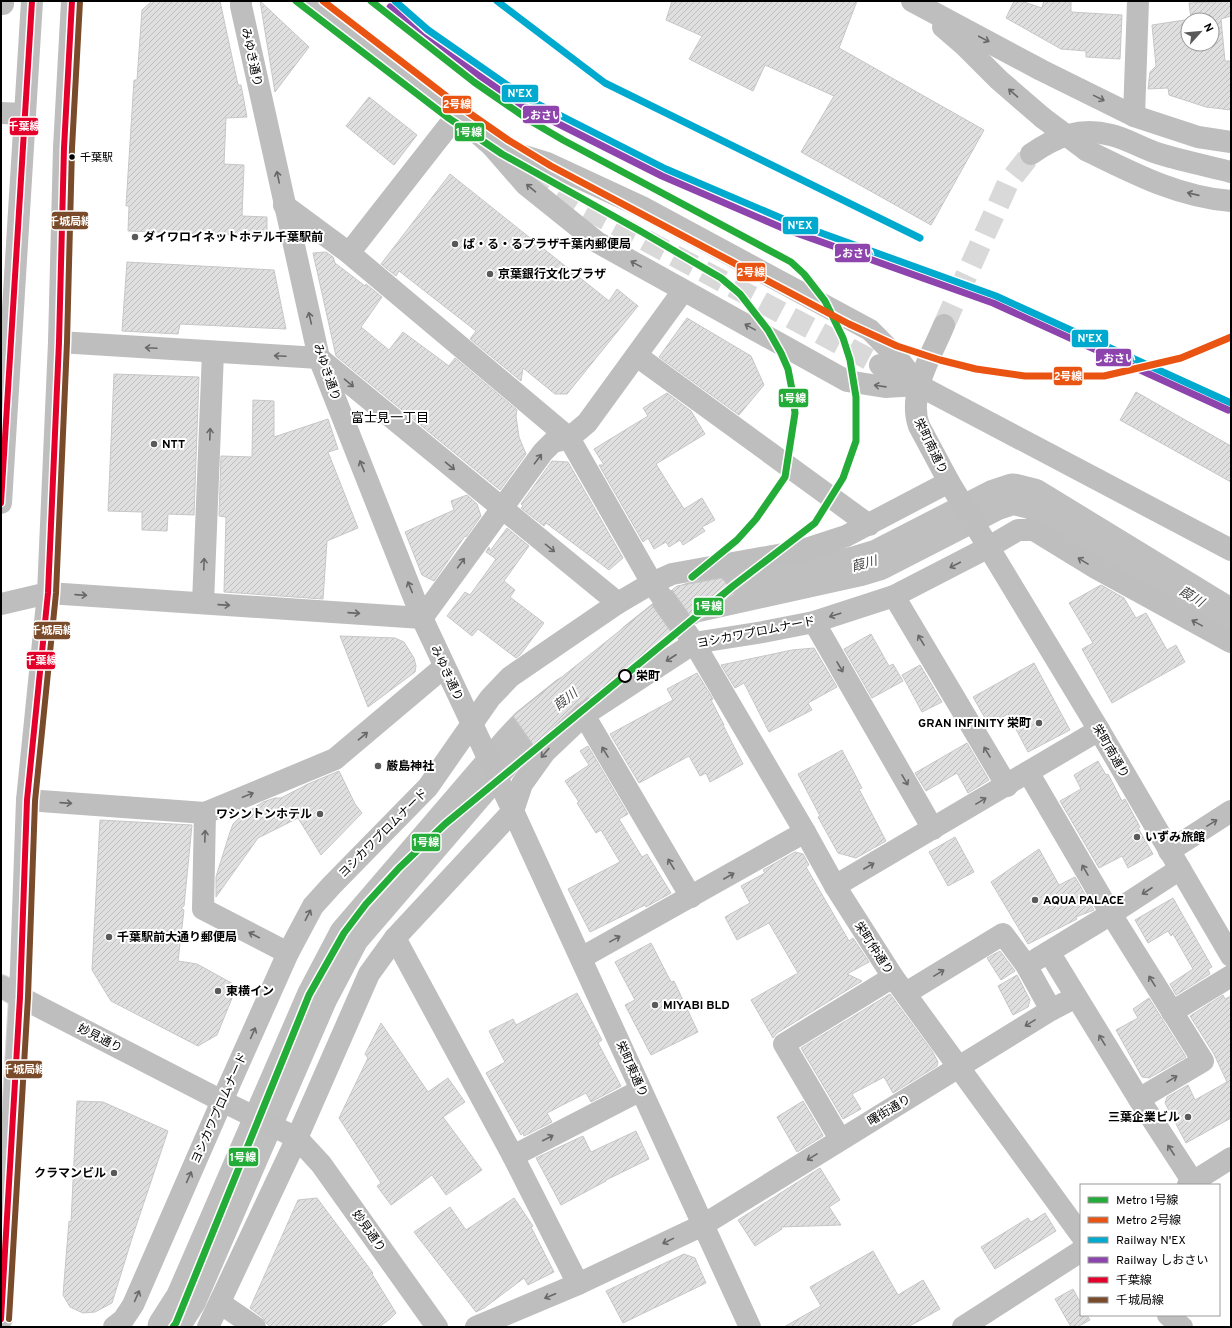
<svg xmlns="http://www.w3.org/2000/svg" width="1232" height="1328" viewBox="0 0 1232 1328" font-family="Overpass,'Noto Sans JP',sans-serif">
	<style>
		.lines { fill: none; stroke-linecap: round; stroke-linejoin: round }
		.river { stroke: #bfbfbf; stroke-width: 41 }
		.building { fill: url(#building-hatch); stroke: #c7c7c7; fill-rule: evenodd }
		.minor-tunnel { stroke: #d9d9d9; stroke-width: 22; stroke-dasharray: 22 11; stroke-linecap: butt }
		.highway-casing { stroke: #dbdbdb; stroke-width: 24 }
		.minor { stroke: #bebebe; stroke-width: 22 }
		.highway { stroke: #bebebe; stroke-width: 22 }
		.minor-bridge { stroke: #bebebe; stroke-width: 22 }
		.bus-1-casing { stroke: #fff; stroke-width: 9 }
		.bus-2-casing { stroke: #fff; stroke-width: 9 }
		.bus-1 { stroke: #e4002b; stroke-width: 6 }
		.bus-2 { stroke: #7a4b2a; stroke-width: 6 }
		.rail-1-casing { stroke: #fff; stroke-width: 10 }
		.rail-2-casing { stroke: #fff; stroke-width: 10 }
		.rail-1 { stroke: #00a9ce; stroke-width: 7 }
		.rail-2 { stroke: #8e44ad; stroke-width: 7 }
		.metro-1-casing { stroke: #fff; stroke-width: 10 }
		.metro-2-casing { stroke: #fff; stroke-width: 10 }
		.metro-1 { stroke: #23ac38; stroke-width: 7 }
		.metro-2 { stroke: #ea5413; stroke-width: 7 }
		.oneway { stroke: #686868 }
		.bus-dot { fill: #000; stroke: #fff; stroke-width: 1.5 }
		.poi-dot { fill: #595959; stroke: #fff; stroke-width: 1.5 }
		.stop-dot { fill: #fff; stroke: #000; stroke-width: 2 }
		.labels { text-anchor: middle; stroke-width: 4; stroke-linejoin: round; paint-order: stroke }
		.bus-label { font-size: 11px; fill: #000; stroke: #fff; text-anchor: start }
		.street-label { font-size: 12px; fill: #000; stroke: #fff }
		.poi-label { font-size: 12px; font-weight: bold; fill: #000; stroke: #fff; text-anchor: start }
		.stop-label { font-size: 12px; font-weight: bold; fill: #000; stroke: #fff; text-anchor: start }
		.neighbourhood-label { font-size: 13px; fill: #000; stroke: #fff }
		.water-label { font-size: 13px; font-style: italic; fill: #444; stroke: #fff }
		.line-badge { stroke: #fff; stroke-width: 1.5 }
		.badge-label { font-size: 11px; text-anchor: middle; font-weight: bold; fill: #fff }
	</style>
	<defs>
		<pattern id="building-hatch" width="6" height="6" patternUnits="userSpaceOnUse"><rect width="6" height="6" fill="#dfdfdf"/><path d="M-1 1l2-2M0 6l6-6M5 7l2-2" fill="none" stroke="#bebebe"/></pattern>
	</defs>
	<rect width="100%" height="100%" fill="#fff"/>
	<g class="lines">
		<g class="river">
			<path d="M637,642L677,610L691,603L858,566L878,560L995,500L1013,494L1033,499L1231,620"/>
			<path d="M168,1327L186,1299L317,997L349,936L513,745L529,728L569,696"/>
		</g>
	</g>
	<g class="building">
		<path d="M152,1H220L238,85H241L247,117L226,118L224,164L244,165L242,216L267,217V236L128,231L129,206H126L134,80H137L142,10Z"/>
		<path d="M260,1L309,47L275,92Z"/>
		<path d="M672,1H857L839,48L984,130L931,225L801,152L834,96L765,65L753,91L689,59L702,36L666,20Z"/>
		<path d="M1014,1H1021L1042,8L1044,1H1071V12L1122,15L1120,59L1086,57V51L1061,49L1006,18Z"/>
		<path d="M1231,1V16L1221,19L1225,61H1231V110L1206,107L1169,95L1168,88L1148,89L1150,72L1156,66L1152,25L1191,19L1189,3ZM1188,20H1212V44H1188Z"/>
		<path d="M369,97L417,135L394,165L346,126Z"/>
		<path d="M450,174L609,301L617,289L638,306L567,394H555L523,368L521,381L470,339L476,331L399,271L396,276L381,264Z"/>
		<path d="M326,252L333,257L335,263L365,286L366,284L382,297L361,327L389,350L403,332L449,366L455,358L517,410L516,416L519,437L526,454L500,490L336,356L313,253Z"/>
		<path d="M127,262L274,270L286,329L180,324L178,334L122,331Z"/>
		<path d="M687,318L751,356L764,385L739,415L659,357Z"/>
		<path d="M114,374L199,377L194,515L168,514L167,531L142,530V512L108,511Z"/>
		<path d="M1136,392L1231,446V482L1120,420Z"/>
		<path d="M667,393L691,411L705,434L656,464L684,509L702,498L715,520L702,527L705,531L683,545L680,540L669,547L666,542L654,549L648,538L643,542L599,465H604L594,449L648,416L643,408Z"/>
		<path d="M253,400L274,401V437L328,419L338,449L328,452L358,528L327,541L323,599L224,592L226,517L219,516L221,456L252,457Z"/>
		<path d="M552,461L568,462L623,558L609,570L546,523L544,526L521,508L523,506L521,504Z"/>
		<path d="M467,495L477,504L481,516L466,537L465,536L434,581L422,575L405,532L454,510L451,501Z"/>
		<path d="M507,528L529,546L504,581L515,590L510,597L544,623L520,655L516,658L478,629L472,636L447,616L465,592L470,595L496,559L486,552L489,547L490,551Z"/>
		<path d="M722,578L734,594L696,624L672,590L677,586Z"/>
		<path d="M1101,585L1124,598L1136,618L1146,613L1167,650L1176,645L1185,662L1112,703L1082,649L1093,643L1069,603Z"/>
		<path d="M652,605L676,639L577,705L534,746L513,716Z"/>
		<path d="M871,634L889,666L893,664L903,681L872,698L844,649Z"/>
		<path d="M340,636L395,638L404,642L414,658L416,666L415,672L368,707Z"/>
		<path d="M814,648L837,687L808,703L812,710L769,732L744,683L735,688L721,665L792,650Z"/>
		<path d="M1034,663L1070,730L1028,752L1008,714L989,725L973,697Z"/>
		<path d="M920,665L942,702L922,712L902,675Z"/>
		<path d="M697,673L713,699L711,700L724,725H723L743,764L710,782L706,773L700,776L689,756L639,783L610,734L673,700L667,689Z"/>
		<path d="M967,743L989,780L968,793L957,773L926,791L915,773Z"/>
		<path d="M588,746L628,814L619,819L642,857L647,854L671,893L646,907L645,905L590,932L568,889L620,862L601,830L596,833L577,803L579,802L565,781L589,765L580,751Z"/>
		<path d="M842,750L862,788L859,789L886,841L856,858L838,853L818,817L820,816L798,774Z"/>
		<path d="M1098,761L1106,775L1108,774L1122,801L1125,799L1140,827L1138,828L1153,854L1128,868L1122,856L1099,868L1060,801L1081,789L1074,775Z"/>
		<path d="M339,771L355,804L362,813L321,855L298,818L258,838L216,897V877L229,835L233,824L241,816L263,802L275,798H281L308,784Z"/>
		<path d="M100,820L192,825L184,906L181,908L184,910L178,961L197,964L237,986L217,1035L198,1046L111,1001L92,970Z"/>
		<path d="M955,837L974,872L948,886L929,852Z"/>
		<path d="M1039,849L1059,885L1075,877L1094,910L1076,917L1077,919L1028,944L991,882Z"/>
		<path d="M795,852L803,854L809,865L806,867L849,941L853,938L869,962L847,974L862,981L777,1033L773,1038L751,1000L798,973L769,923L737,940L725,917L750,903L741,886L765,873L763,870Z"/>
		<path d="M1173,898L1212,967L1208,969L1210,974L1176,995L1170,984L1193,969L1173,934L1171,936L1168,931L1148,943L1135,920Z"/>
		<path d="M651,943L671,982L674,981L698,1032L651,1055L625,1005L635,1000L615,962Z"/>
		<path d="M1000,951L1015,971L1001,980L987,958Z"/>
		<path d="M1017,975L1030,1000L1028,1007L1013,1015L998,986Z"/>
		<path d="M577,993L602,1040L598,1043L621,1086L591,1102L586,1093L547,1113L552,1122L524,1136L523,1133L521,1135L486,1073L505,1062L489,1031L513,1019L516,1025Z"/>
		<path d="M890,994L932,1051L938,1062L937,1066L893,1093L884,1077L852,1094L861,1109L843,1119L801,1048Z"/>
		<path d="M1223,995L1225,999L1231,996V1118L1186,1143L1165,1103L1167,1097L1188,1085L1195,1100L1227,1082L1214,1054L1190,1016Z"/>
		<path d="M1149,998L1186,1057L1149,1078L1142,1077L1116,1030L1138,1018L1133,1009Z"/>
		<path d="M381,1023L428,1092L448,1078L465,1102L443,1117L482,1170L446,1195L432,1175L391,1205L377,1186L381,1183L339,1118L368,1058L365,1054Z"/>
		<path d="M77,1101L103,1102L168,1131L133,1235L112,1303L95,1312L83,1313L70,1307L63,1295L69,1221L71,1222Z"/>
		<path d="M803,1101L823,1135V1136L797,1152L777,1117Z"/>
		<path d="M636,1131L649,1159L606,1180V1181L561,1205L536,1158L583,1136L591,1152Z"/>
		<path d="M820,1168L840,1200L829,1207L841,1225L781,1227L782,1229L755,1246L738,1220Z"/>
		<path d="M317,1198L373,1273L372,1274L396,1313L390,1319L379,1327H271L267,1324L262,1317L250,1308L298,1200Z"/>
		<path d="M514,1198L533,1226L531,1227L554,1272L528,1285L524,1278L484,1308L476,1312L414,1232L450,1207L466,1230Z"/>
		<path d="M1045,1213L1056,1231L995,1269L981,1247L1028,1218L1031,1222Z"/>
		<path d="M873,1251L898,1295L923,1280L940,1309L908,1327H784L821,1306L810,1287Z"/>
		<path d="M684,1254L695,1258L706,1283L623,1323L606,1291Z"/>
		<path d="M1073,1289L1081,1304V1315H1087L1090,1320L1077,1327H1071L1055,1299Z"/>
	</g>
	<g class="lines">
		<g class="minor-tunnel">
			<path d="M507,151L545,182L581,206L880,365"/>
			<path d="M944,325L1008,183L1031,154"/>
		</g>
		<g class="highway-casing">
			<path id="highway" d="M1,986L20,997L1,1319"/>
		</g>
		<g class="minor">
			<path d="M72,1L64,148L59,342L48,593L27,800L20,997L222,1101L297,1138L321,1164L437,1327"/>
			<path d="M241,1V6L319,358L422,618L513,811L750,1327"/>
			<path d="M309,1L324,10L457,115L492,146L526,185L597,242L847,381L885,387L918,385"/>
			<path d="M912,1L1041,70L1134,116L1198,137L1231,142"/>
			<path d="M1,4H3V1"/>
			<path d="M943,27L965,46L999,80L1043,118"/>
			<path d="M1,113L25,114"/>
			<path d="M1134,116L1138,1"/>
			<path d="M492,146L547,163L642,207L870,330L896,356L918,385"/>
			<path d="M1086,150C1133,173 1178,197 1231,201"/>
			<path d="M1031,154C1057,136 1080,127 1111,135C1128,139 1143,149 1160,154C1183,161 1207,166 1231,172"/>
			<path d="M284,205L349,253L569,438L652,583L694,643L805,832L835,886L893,977L1081,1235"/>
			<path d="M349,253L457,115"/>
			<path d="M944,325C932,355 907,393 919,426L949,482L1099,730L1231,956"/>
			<path d="M59,342L319,358L618,603"/>
			<path d="M637,356L869,525"/>
			<path d="M880,365L1231,550"/>
			<path d="M1,503L32,1"/>
			<path d="M894,596L1007,786"/>
			<path d="M203,603L213,352"/>
			<path d="M1,604L48,593L422,618L543,452L553,442L569,438L587,423L683,291"/>
			<path d="M814,622L933,829"/>
			<path d="M584,715L691,897"/>
			<path d="M1028,772L1111,914L1203,1061L1139,1099"/>
			<path d="M27,800L205,813L335,759L444,667"/>
			<path d="M205,813L203,909L288,953"/>
			<path d="M1169,851L1231,811"/>
			<path d="M835,886L1099,730"/>
			<path d="M395,938L513,1156L578,1284"/>
			<path d="M1049,952L1139,1099L1193,1182"/>
			<path d="M581,958L805,832"/>
			<path d="M1037,959L1111,914L1180,869"/>
			<path d="M906,993L1003,934L1026,965L1051,1010"/>
			<path d="M1172,1012L1231,976"/>
			<path d="M840,1139L784,1044L893,977"/>
			<path d="M513,1156L641,1090"/>
			<path d="M1188,1185L1231,1158"/>
			<path d="M220,1303L255,1327"/>
			<path d="M1168,1315L1182,1327"/>
			<path d="M114,1327L123,1320L133,1305L222,1101L288,953L313,906L332,885L428,787L490,698L510,677L618,603L652,583L672,574L800,551L846,536L949,482"/>
			<path d="M208,1327L297,1138L369,974L395,938L513,811L522,784L545,752L584,715L694,643L763,632L814,622L894,596L989,547L1018,530H1034L1096,568L1231,642"/>
			<path d="M476,1327L578,1284L703,1225L1051,1010L1076,997"/>
			<path d="M963,1327L1081,1251"/>
		</g>
		<use href="#highway" class="highway"/>
		<path class="minor-bridge" d="M1043,118L1086,150"/>
		<g class="bus-1-casing">
			<g id="bus-1">
				<path d="M1,503L32,1"/>
				<path d="M1,1319L20,997L27,800L48,593L59,342L64,148L72,1"/>
			</g>
		</g>
		<g class="bus-2-casing">
			<path id="bus-2" d="M9,1319L28,997L35,801L56,593L67,342L72,148L80,1"/>
		</g>
		<use href="#bus-1" class="bus-1"/>
		<use href="#bus-2" class="bus-2"/>
		<g class="rail-1-casing">
			<g id="rail-1">
				<path d="M395,1L428,30L526,98L666,169L788,221L996,296L1231,403"/>
				<path d="M497,1L605,83L920,238"/>
			</g>
		</g>
		<g class="rail-2-casing">
			<path id="rail-2" d="M390,7L423,37L521,105L662,176L785,229L993,303L1228,410"/>
		</g>
		<use href="#rail-1" class="rail-1"/>
		<use href="#rail-2" class="rail-2"/>
		<g class="metro-1-casing">
			<g id="metro-1">
				<path d="M296,1L447,117L502,154L642,232L721,278L740,294L768,330L781,353L788,369L793,395L795,413L785,477L756,519L737,540L692,577"/>
				<path d="M173,1327L176,1323L309,995L344,933L366,904L399,868L445,824L733,586L815,523L843,478L856,441V397L850,360L843,338L825,301L804,274L791,262L563,140L529,120L474,82L371,1"/>
			</g>
		</g>
		<g class="metro-2-casing">
			<path id="metro-2" d="M323,1L459,106L508,140L551,166L849,324L897,346L940,360L976,369L1025,376H1104L1181,358L1231,337"/>
		</g>
		<use href="#metro-1" class="metro-1"/>
		<use href="#metro-2" class="metro-2"/>
	</g>
	<defs><path id="oneway-shaft" d="M-6 0H5M1.5-3L5.5 0L1.5 3" fill="none" stroke-width="1.6" stroke-linecap="round" stroke-linejoin="round"/></defs>
	<g class="oneway">
		<use href="#oneway-shaft" transform="translate(984 39) rotate(28)"/>
		<use href="#oneway-shaft" transform="translate(1013 93) rotate(-139)"/>
		<use href="#oneway-shaft" transform="translate(1099 98) rotate(26)"/>
		<use href="#oneway-shaft" transform="translate(278 177) rotate(-102)"/>
		<use href="#oneway-shaft" transform="translate(531 188) rotate(-140)"/>
		<use href="#oneway-shaft" transform="translate(1193 194) rotate(-167)"/>
		<use href="#oneway-shaft" transform="translate(636 264) rotate(-151)"/>
		<use href="#oneway-shaft" transform="translate(310 318) rotate(-103)"/>
		<use href="#oneway-shaft" transform="translate(750 327) rotate(-151)"/>
		<use href="#oneway-shaft" transform="translate(151 348) rotate(-177)"/>
		<use href="#oneway-shaft" transform="translate(280 356) rotate(-177)"/>
		<use href="#oneway-shaft" transform="translate(349 383) rotate(40)"/>
		<use href="#oneway-shaft" transform="translate(880 386) rotate(-172)"/>
		<use href="#oneway-shaft" transform="translate(210 434) rotate(-88)"/>
		<use href="#oneway-shaft" transform="translate(538 459) rotate(-53)"/>
		<use href="#oneway-shaft" transform="translate(362 466) rotate(-112)"/>
		<use href="#oneway-shaft" transform="translate(450 466) rotate(40)"/>
		<use href="#oneway-shaft" transform="translate(550 548) rotate(39)"/>
		<use href="#oneway-shaft" transform="translate(1083 561) rotate(-148)"/>
		<use href="#oneway-shaft" transform="translate(461 563) rotate(-54)"/>
		<use href="#oneway-shaft" transform="translate(204 564) rotate(-88)"/>
		<use href="#oneway-shaft" transform="translate(955 565) rotate(153)"/>
		<use href="#oneway-shaft" transform="translate(410 587) rotate(-112)"/>
		<use href="#oneway-shaft" transform="translate(81 595) rotate(4)"/>
		<use href="#oneway-shaft" transform="translate(224 605) rotate(4)"/>
		<use href="#oneway-shaft" transform="translate(354 613) rotate(4)"/>
		<use href="#oneway-shaft" transform="translate(835 615) rotate(162)"/>
		<use href="#oneway-shaft" transform="translate(1197 623) rotate(-151)"/>
		<use href="#oneway-shaft" transform="translate(921 640) rotate(-121)"/>
		<use href="#oneway-shaft" transform="translate(671 658) rotate(147)"/>
		<use href="#oneway-shaft" transform="translate(840 667) rotate(60)"/>
		<use href="#oneway-shaft" transform="translate(363 736) rotate(-40)"/>
		<use href="#oneway-shaft" transform="translate(605 752) rotate(-121)"/>
		<use href="#oneway-shaft" transform="translate(987 752) rotate(-121)"/>
		<use href="#oneway-shaft" transform="translate(545 753) rotate(131)"/>
		<use href="#oneway-shaft" transform="translate(905 780) rotate(60)"/>
		<use href="#oneway-shaft" transform="translate(248 795) rotate(-22)"/>
		<use href="#oneway-shaft" transform="translate(981 801) rotate(-31)"/>
		<use href="#oneway-shaft" transform="translate(66 803) rotate(4)"/>
		<use href="#oneway-shaft" transform="translate(1212 823) rotate(-32)"/>
		<use href="#oneway-shaft" transform="translate(205 836) rotate(-88)"/>
		<use href="#oneway-shaft" transform="translate(671 864) rotate(-121)"/>
		<use href="#oneway-shaft" transform="translate(869 866) rotate(-30)"/>
		<use href="#oneway-shaft" transform="translate(1085 870) rotate(-120)"/>
		<use href="#oneway-shaft" transform="translate(729 876) rotate(-30)"/>
		<use href="#oneway-shaft" transform="translate(1147 891) rotate(147)"/>
		<use href="#oneway-shaft" transform="translate(308 915) rotate(-63)"/>
		<use href="#oneway-shaft" transform="translate(254 935) rotate(-153)"/>
		<use href="#oneway-shaft" transform="translate(615 939) rotate(-29)"/>
		<use href="#oneway-shaft" transform="translate(939 973) rotate(-31)"/>
		<use href="#oneway-shaft" transform="translate(1152 981) rotate(-122)"/>
		<use href="#oneway-shaft" transform="translate(1030 1023) rotate(148)"/>
		<use href="#oneway-shaft" transform="translate(253 1033) rotate(-66)"/>
		<use href="#oneway-shaft" transform="translate(1102 1040) rotate(-121)"/>
		<use href="#oneway-shaft" transform="translate(1172 1079) rotate(-31)"/>
		<use href="#oneway-shaft" transform="translate(548 1138) rotate(-27)"/>
		<use href="#oneway-shaft" transform="translate(1171 1150) rotate(-123)"/>
		<use href="#oneway-shaft" transform="translate(812 1157) rotate(148)"/>
		<use href="#oneway-shaft" transform="translate(189 1177) rotate(-66)"/>
		<use href="#oneway-shaft" transform="translate(668 1241) rotate(154)"/>
		<use href="#oneway-shaft" transform="translate(137 1296) rotate(-66)"/>
		<use href="#oneway-shaft" transform="translate(550 1296) rotate(157)"/>
	</g>
	<circle class="bus-dot" cx="72" cy="157" r="3.5"/>
	<g class="poi-dot">
		<circle cx="135" cy="237" r="4"/>
		<circle cx="455" cy="244" r="4"/>
		<circle cx="490" cy="274" r="4"/>
		<circle cx="154" cy="444" r="4"/>
		<circle cx="1039" cy="723" r="4"/>
		<circle cx="378" cy="766" r="4"/>
		<circle cx="320" cy="814" r="4"/>
		<circle cx="1137" cy="837" r="4"/>
		<circle cx="1035" cy="900" r="4"/>
		<circle cx="109" cy="937" r="4"/>
		<circle cx="218" cy="991" r="4"/>
		<circle cx="655" cy="1005" r="4"/>
		<circle cx="1188" cy="1117" r="4"/>
		<circle cx="114" cy="1173" r="4"/>
	</g>
	<circle class="stop-dot" cx="625" cy="676" r="6"/>
	<g class="labels">
		<g class="bus-label">
			<text x="80" y="161">千葉駅</text>
		</g>
		<g class="street-label">
			<text transform="translate(252 57) rotate(78)" y="4">みゆき通り</text>
			<text transform="translate(327 372) rotate(71)" y="4">みゆき通り</text>
			<text transform="translate(931 446) rotate(64)" y="4">栄町南通り</text>
			<text transform="translate(756 632) rotate(-11)" y="4">ヨシカワプロムナード</text>
			<text transform="translate(447 673) rotate(65)" y="4">みゆき通り</text>
			<text transform="translate(1111 751) rotate(60)" y="4">栄町南通り</text>
			<text transform="translate(383 833) rotate(-45)" y="4">ヨシカワプロムナード</text>
			<text transform="translate(874 948) rotate(57)" y="4">栄町仲通り</text>
			<text transform="translate(100 1038) rotate(27)" y="4">妙見通り</text>
			<text transform="translate(632 1069) rotate(66)" y="4">栄町東通り</text>
			<text transform="translate(219 1108) rotate(-66)" y="4">ヨシカワプロムナード</text>
			<text transform="translate(889 1110) rotate(-31)" y="4">曙街通り</text>
			<text transform="translate(369 1231) rotate(55)" y="4">妙見通り</text>
		</g>
		<g class="poi-label">
			<text x="143" y="241">ダイワロイネットホテル千葉駅前</text>
			<text x="463" y="248">ぱ・る・るプラザ千葉内郵便局</text>
			<text x="498" y="278">京葉銀行文化プラザ</text>
			<text x="162" y="448">NTT</text>
			<text x="1031" y="727" text-anchor="end">GRAN INFINITY 栄町</text>
			<text x="386" y="770">厳島神社</text>
			<text x="312" y="818" text-anchor="end">ワシントンホテル</text>
			<text x="1145" y="841">いずみ旅館</text>
			<text x="1043" y="904">AQUA PALACE</text>
			<text x="117" y="941">千葉駅前大通り郵便局</text>
			<text x="226" y="995">東横イン</text>
			<text x="663" y="1009">MIYABI BLD</text>
			<text x="1180" y="1121" text-anchor="end">三葉企業ビル</text>
			<text x="106" y="1177" text-anchor="end">クラマンビル</text>
		</g>
		<g class="stop-label">
			<text x="636" y="680">栄町</text>
		</g>
		<g class="neighbourhood-label">
			<text x="390" y="422">富士見一丁目</text>
		</g>
		<g class="water-label">
			<text transform="translate(864 563) rotate(-15)" y="5">葭川</text>
			<text transform="translate(1192 596) rotate(31)" y="5">葭川</text>
			<text transform="translate(565 699) rotate(-39)" y="5">葭川</text>
		</g>
	</g>
	<g class="line-badge">
		<rect x="501" y="84" width="38" height="19" rx="4" fill="#00a9ce"/>
		<rect x="442" y="95" width="30" height="19" rx="4" fill="#ea5413"/>
		<rect x="522" y="105" width="38" height="19" rx="4" fill="#8e44ad"/>
		<rect x="9" y="117" width="30" height="19" rx="4" fill="#e4002b"/>
		<rect x="454" y="122" width="31" height="20" rx="4" fill="#23ac38"/>
		<rect x="51" y="211" width="38" height="19" rx="4" fill="#7a4b2a"/>
		<rect x="782" y="216" width="37" height="19" rx="4" fill="#00a9ce"/>
		<rect x="834" y="243" width="37" height="20" rx="4" fill="#8e44ad"/>
		<rect x="736" y="262" width="30" height="20" rx="4" fill="#ea5413"/>
		<rect x="1071" y="329" width="38" height="19" rx="4" fill="#00a9ce"/>
		<rect x="1095" y="348" width="37" height="19" rx="4" fill="#8e44ad"/>
		<rect x="1053" y="366" width="30" height="20" rx="4" fill="#ea5413"/>
		<rect x="778" y="388" width="31" height="20" rx="4" fill="#23ac38"/>
		<rect x="693" y="597" width="31" height="19" rx="4" fill="#23ac38"/>
		<rect x="33" y="621" width="38" height="19" rx="4" fill="#7a4b2a"/>
		<rect x="26" y="651" width="30" height="19" rx="4" fill="#e4002b"/>
		<rect x="411" y="833" width="30" height="19" rx="4" fill="#23ac38"/>
		<rect x="5" y="1060" width="38" height="19" rx="4" fill="#7a4b2a"/>
		<rect x="228" y="1147" width="31" height="20" rx="4" fill="#23ac38"/>
	</g>
	<g class="badge-label">
		<text x="520" y="97">N'EX</text>
		<text x="457" y="108">2号線</text>
		<text x="541" y="119">しおさい</text>
		<text x="24" y="130">千葉線</text>
		<text x="469" y="136">1号線</text>
		<text x="70" y="225">千城局線</text>
		<text x="800" y="229">N'EX</text>
		<text x="853" y="257">しおさい</text>
		<text x="751" y="276">2号線</text>
		<text x="1090" y="342">N'EX</text>
		<text x="1114" y="362">しおさい</text>
		<text x="1068" y="380">2号線</text>
		<text x="793" y="402">1号線</text>
		<text x="709" y="610">1号線</text>
		<text x="52" y="634">千城局線</text>
		<text x="41" y="664">千葉線</text>
		<text x="426" y="846">1号線</text>
		<text x="24" y="1073">千城局線</text>
		<text x="243" y="1161">1号線</text>
	</g>
	<rect width="1232" height="1328" fill="none" stroke="#000000" stroke-width="4"/>
	<rect x="1080" y="1184" width="140" height="132" fill="#ffffff" stroke="#999999"/>
	<rect x="1088" y="1197" width="20" height="6" fill="#23ac38" stroke="#999999"/>
	<text x="1116" y="1204" font-size="12" fill="#000000">Metro 1号線</text>
	<rect x="1088" y="1217" width="20" height="6" fill="#ea5413" stroke="#999999"/>
	<text x="1116" y="1224" font-size="12" fill="#000000">Metro 2号線</text>
	<rect x="1088" y="1237" width="20" height="6" fill="#00a9ce" stroke="#999999"/>
	<text x="1116" y="1244" font-size="12" fill="#000000">Railway N'EX</text>
	<rect x="1088" y="1257" width="20" height="6" fill="#8e44ad" stroke="#999999"/>
	<text x="1116" y="1264" font-size="12" fill="#000000">Railway しおさい</text>
	<rect x="1088" y="1277" width="20" height="6" fill="#e4002b" stroke="#999999"/>
	<text x="1116" y="1284" font-size="12" fill="#000000">千葉線</text>
	<rect x="1088" y="1297" width="20" height="6" fill="#7a4b2a" stroke="#999999"/>
	<text x="1116" y="1304" font-size="12" fill="#000000">千城局線</text>
	<g transform="translate(1200 32) rotate(63)"><circle r="19" fill="#ffffff" stroke="#999999"/>
	<path d="M0-3L7 15L0 10L-7 15Z" fill="#595959"/>
	<text y="-6" font-size="11" font-weight="bold" text-anchor="middle" fill="#000000">N</text>
	</g>
</svg>
